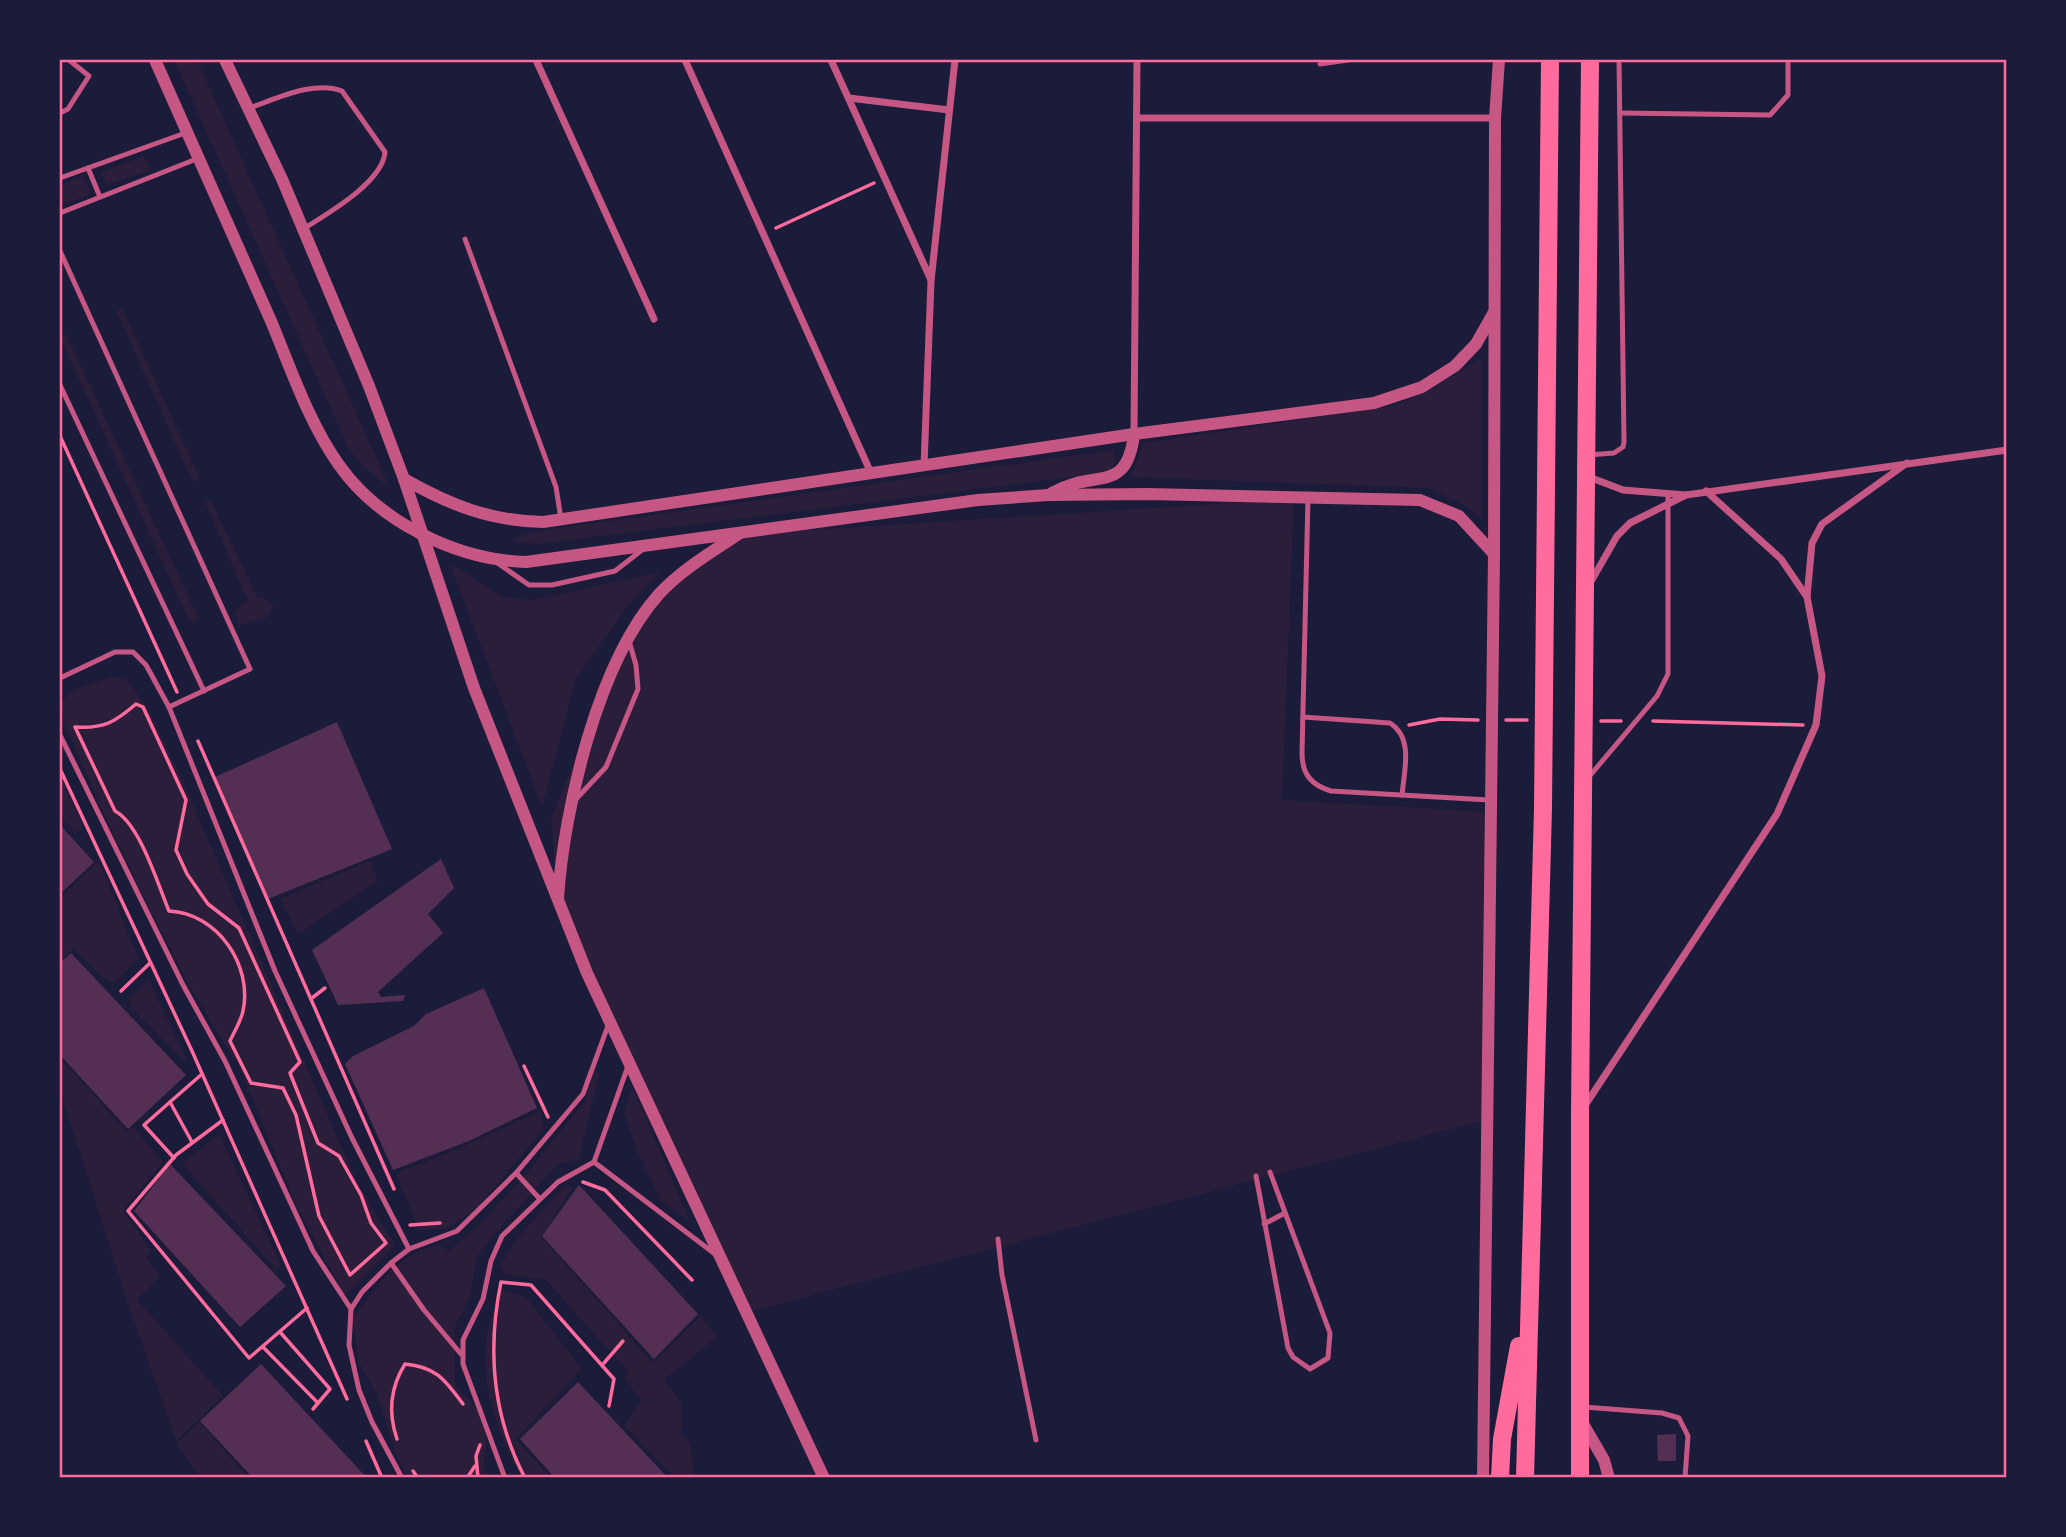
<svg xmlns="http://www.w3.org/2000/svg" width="2066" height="1537" viewBox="0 0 2066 1537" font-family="'PT Sans',sans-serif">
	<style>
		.green { fill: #2a1e3b }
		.building { fill: #542f53 }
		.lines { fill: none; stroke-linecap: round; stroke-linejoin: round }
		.path { stroke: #ff6b9d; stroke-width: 3.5 }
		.service { stroke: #c65784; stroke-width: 5 }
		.minor { stroke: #c65784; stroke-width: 7 }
		.tertiary { stroke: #c65784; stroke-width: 12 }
		.trunk { stroke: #ff6b9d; stroke-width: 18 }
		.neatline { fill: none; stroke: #ff6b9d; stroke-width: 2.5 }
	</style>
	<rect width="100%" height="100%" fill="#1b1b3a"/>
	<g class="green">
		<path d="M174,60H197L390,488L366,469L348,447Z"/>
		<path d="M143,156L151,170L106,185L101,172Z"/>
		<path d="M83,176L91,194L60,206V185Z"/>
		<path d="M122,308L200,479L192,481L116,310Z"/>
		<path d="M66,334L199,619L190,623L60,337Z"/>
		<path d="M1481,358V518L1461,503L1429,488L1131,477L1143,443L1393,406L1430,390Z"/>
		<path d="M1114,450C1117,462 1115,468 1104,473L536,544L509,541L532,532Z"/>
		<path d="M1294,499L1282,800L1488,812L1486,1120L744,1313L558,902L551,820L613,661L661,590L732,535Z"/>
		<path d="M210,500L258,598H264L274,605L268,617L239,625L235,613L240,605L248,601L205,502Z"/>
		<path d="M450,564L503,597L534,600L660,572L629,604L576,679L542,807Z"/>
		<path d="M112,677L126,679L148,708L182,779L354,1176C368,1198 378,1222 395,1243C393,1250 354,1285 345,1296L297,1207L241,1071L190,987L159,927L111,830L63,721L61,702L73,690Z"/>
		<path d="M60,773L83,826L76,834L60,817Z"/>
		<path d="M99,861L138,958L115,983L102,977L74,949L60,961V898Z"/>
		<path d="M370,861L378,881L298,934L280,899Z"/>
		<path d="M149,981L187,1060L184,1061L131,1008L129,997Z"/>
		<path d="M60,1058L126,1131L133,1127L163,1162L123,1210L151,1251L146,1257L160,1276L137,1300L223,1396L176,1441L127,1300L60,1091Z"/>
		<path d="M594,1071L599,1073L579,1159L557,1165L491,1238L477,1257L470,1298L455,1326V1384L481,1414L487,1444L483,1467L490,1477H408L398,1460L377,1395L359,1363L353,1318C377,1287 397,1253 439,1245L449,1251L475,1229L523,1178L585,1101Z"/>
		<path d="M632,1086L690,1222L661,1200L639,1155L624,1113Z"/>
		<path d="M540,1111L544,1129L477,1208L447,1229L419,1230L396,1173L458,1149Z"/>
		<path d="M219,1134L281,1265L277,1270L182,1164Z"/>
		<path d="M564,1186L573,1187L541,1237L653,1363L701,1316L717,1337L664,1380L681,1403V1435L690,1442L695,1477H674L624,1425L642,1400L624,1378L629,1373L546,1280L505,1274L500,1265L524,1230Z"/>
		<path d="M503,1290L526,1297L582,1369L515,1439L550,1477H520C490,1416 468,1354 503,1290Z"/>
		<path d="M199,1422L248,1477H201L176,1444Z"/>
	</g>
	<g class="building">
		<path d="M337,722L392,849L268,899L215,777Z"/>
		<path d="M60,825L94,862L60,894Z"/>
		<path d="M441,859L454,888L428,914L443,933L378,992L381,997L405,995L403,1001L338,1005L312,950Z"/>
		<path d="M71,953L186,1075L128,1129L60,1055V963Z"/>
		<path d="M484,988L537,1108L469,1141L393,1170L345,1064L353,1056L414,1026L426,1014Z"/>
		<path d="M170,1164L286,1286L240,1327L134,1211Z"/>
		<path d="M579,1185L698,1314L654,1359L542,1236Z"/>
		<path d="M261,1364L367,1478H253L200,1421Z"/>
		<path d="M578,1382L668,1478H555L520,1439Z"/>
		<path d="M1676,1434V1461H1658L1657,1435Z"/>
	</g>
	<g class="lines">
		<g class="path">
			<path d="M776,228L874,183"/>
			<path d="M60,436L177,692"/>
			<path d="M136,704L143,707L186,800L176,850L187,874L208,904L239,928L300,1062L290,1073L318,1143L339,1156L361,1195L371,1223L386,1243L350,1275L319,1216L296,1115L283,1088L251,1083L230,1041C234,1032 241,1021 243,1011C253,965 217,913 169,911C158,885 140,824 115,811L75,727C104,729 115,722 136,704Z"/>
			<path d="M1506,720H1527"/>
			<path d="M1601,721H1621"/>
			<path d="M1653,721L1803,725"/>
			<path d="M1409,725L1440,719L1478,720"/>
			<path d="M198,741L394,1189"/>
			<path d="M60,769L192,1051L347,1399"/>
			<path d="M121,991L150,963"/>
			<path d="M312,998L325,988"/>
			<path d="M524,1066L548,1117"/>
			<path d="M170,1102L144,1125L174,1158"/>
			<path d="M223,1120L176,1155L128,1211L249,1358L307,1308"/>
			<path d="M192,1142L170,1102L202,1074"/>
			<path d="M583,1182L605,1190L692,1280"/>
			<path d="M410,1225L440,1223"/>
			<path d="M280,1332L330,1389L313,1409"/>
			<path d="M263,1347L318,1403"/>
			<path d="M604,1363L623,1341"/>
			<path d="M397,1439C388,1413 390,1388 405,1364C437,1367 445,1380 463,1404"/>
			<path d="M366,1441L382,1478"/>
			<path d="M413,1471L418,1478"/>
			<path d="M467,1478L475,1466"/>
			<path d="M478,1478L476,1456L480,1445"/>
			<path d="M525,1478C492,1415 487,1350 501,1282L531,1285L614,1379L609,1406"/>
		</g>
		<g class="service">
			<path d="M1320,64L1348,60"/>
			<path d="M249,108C276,99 314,80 342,91L385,152C383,182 327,214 303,229"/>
			<path d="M60,113L68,109L89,76L69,60"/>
			<path d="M1620,113L1770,115L1788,95V60"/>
			<path d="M88,168L100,197"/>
			<path d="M60,178L188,132"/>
			<path d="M60,213L199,158"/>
			<path d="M465,239L556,487L561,519"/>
			<path d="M60,251L250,669L169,707"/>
			<path d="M60,385L204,691"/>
			<path d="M1588,455L1614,453L1623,447L1624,442L1619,60"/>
			<path d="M1308,498L1302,753C1302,774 1311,785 1331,791L1489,800"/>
			<path d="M496,562L529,585H552L615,571L642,550"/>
			<path d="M60,678L115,652H133L146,665L169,707L275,971L352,1138L409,1249"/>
			<path d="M1303,717L1390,723C1414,738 1404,771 1402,795"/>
			<path d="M60,735L183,985L225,1061L313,1251L351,1309"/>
			<path d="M1588,778L1657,696L1668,674V493"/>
			<path d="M577,798L606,767L638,689L636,665L629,641"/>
			<path d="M594,1162L628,1066"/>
			<path d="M516,1173L539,1198"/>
			<path d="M1256,1176L1288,1348L1293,1357L1310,1369L1328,1358L1330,1333L1270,1172"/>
			<path d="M1264,1224L1285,1213"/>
			<path d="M998,1239L1002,1275L1036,1440"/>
			<path d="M391,1263L424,1310L461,1354"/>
			<path d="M1584,1407L1662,1413L1679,1418L1688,1436L1685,1478"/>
			<path d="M402,1478L372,1422L359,1390L349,1345L351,1309L362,1292L391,1263L409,1249L457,1231L516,1173L583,1094L609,1023"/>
			<path d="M505,1478L463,1364V1340L483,1299L491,1261L502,1236L558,1182L594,1162L715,1254"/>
		</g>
		<g class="minor">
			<path d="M536,60L654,319"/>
			<path d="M685,60L871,473"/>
			<path d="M831,60L931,280"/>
			<path d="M849,98L949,110"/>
			<path d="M1137,118H1495"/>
			<path d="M1134,434L1137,60"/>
			<path d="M924,466L931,281L955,60"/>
			<path d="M1589,477L1623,490L1686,495"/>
			<path d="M1589,585L1617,536L1630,523L1686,495L2007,450"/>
			<path d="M1807,597L1812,543L1822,524L1907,463"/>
			<path d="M1584,1107L1777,814L1816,725L1822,676L1807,597L1781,559L1706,491"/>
		</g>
		<g class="tertiary">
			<path d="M155,60C194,146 232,234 271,321C291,369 309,423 339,465C379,522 457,560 526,562L978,500L1048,495L1147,494L1420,500L1459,516L1494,554"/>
			<path d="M225,60L282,179L369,386L404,479L474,688L587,973L824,1478"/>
			<path d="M404,479C450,505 490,521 543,522L1134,434L1374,403L1422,387L1455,366L1476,344L1493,314"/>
			<path d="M1052,493C1094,468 1127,496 1134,434"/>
			<path d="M558,898C564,808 598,662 659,594C682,569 712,552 740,533"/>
			<path d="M1582,1422L1604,1460L1609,1478"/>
			<path d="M1483,1478L1494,554L1495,118L1499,60"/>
		</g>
		<g class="trunk">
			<path d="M1500,1478L1502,1439L1519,1346"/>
			<path d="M1525,1478L1543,808L1550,60"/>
			<path d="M1580,1478V1113L1590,60"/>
		</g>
	</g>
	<rect width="2066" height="1537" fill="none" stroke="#1b1b3a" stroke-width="122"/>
	<rect x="61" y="61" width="1944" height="1415" class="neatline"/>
</svg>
